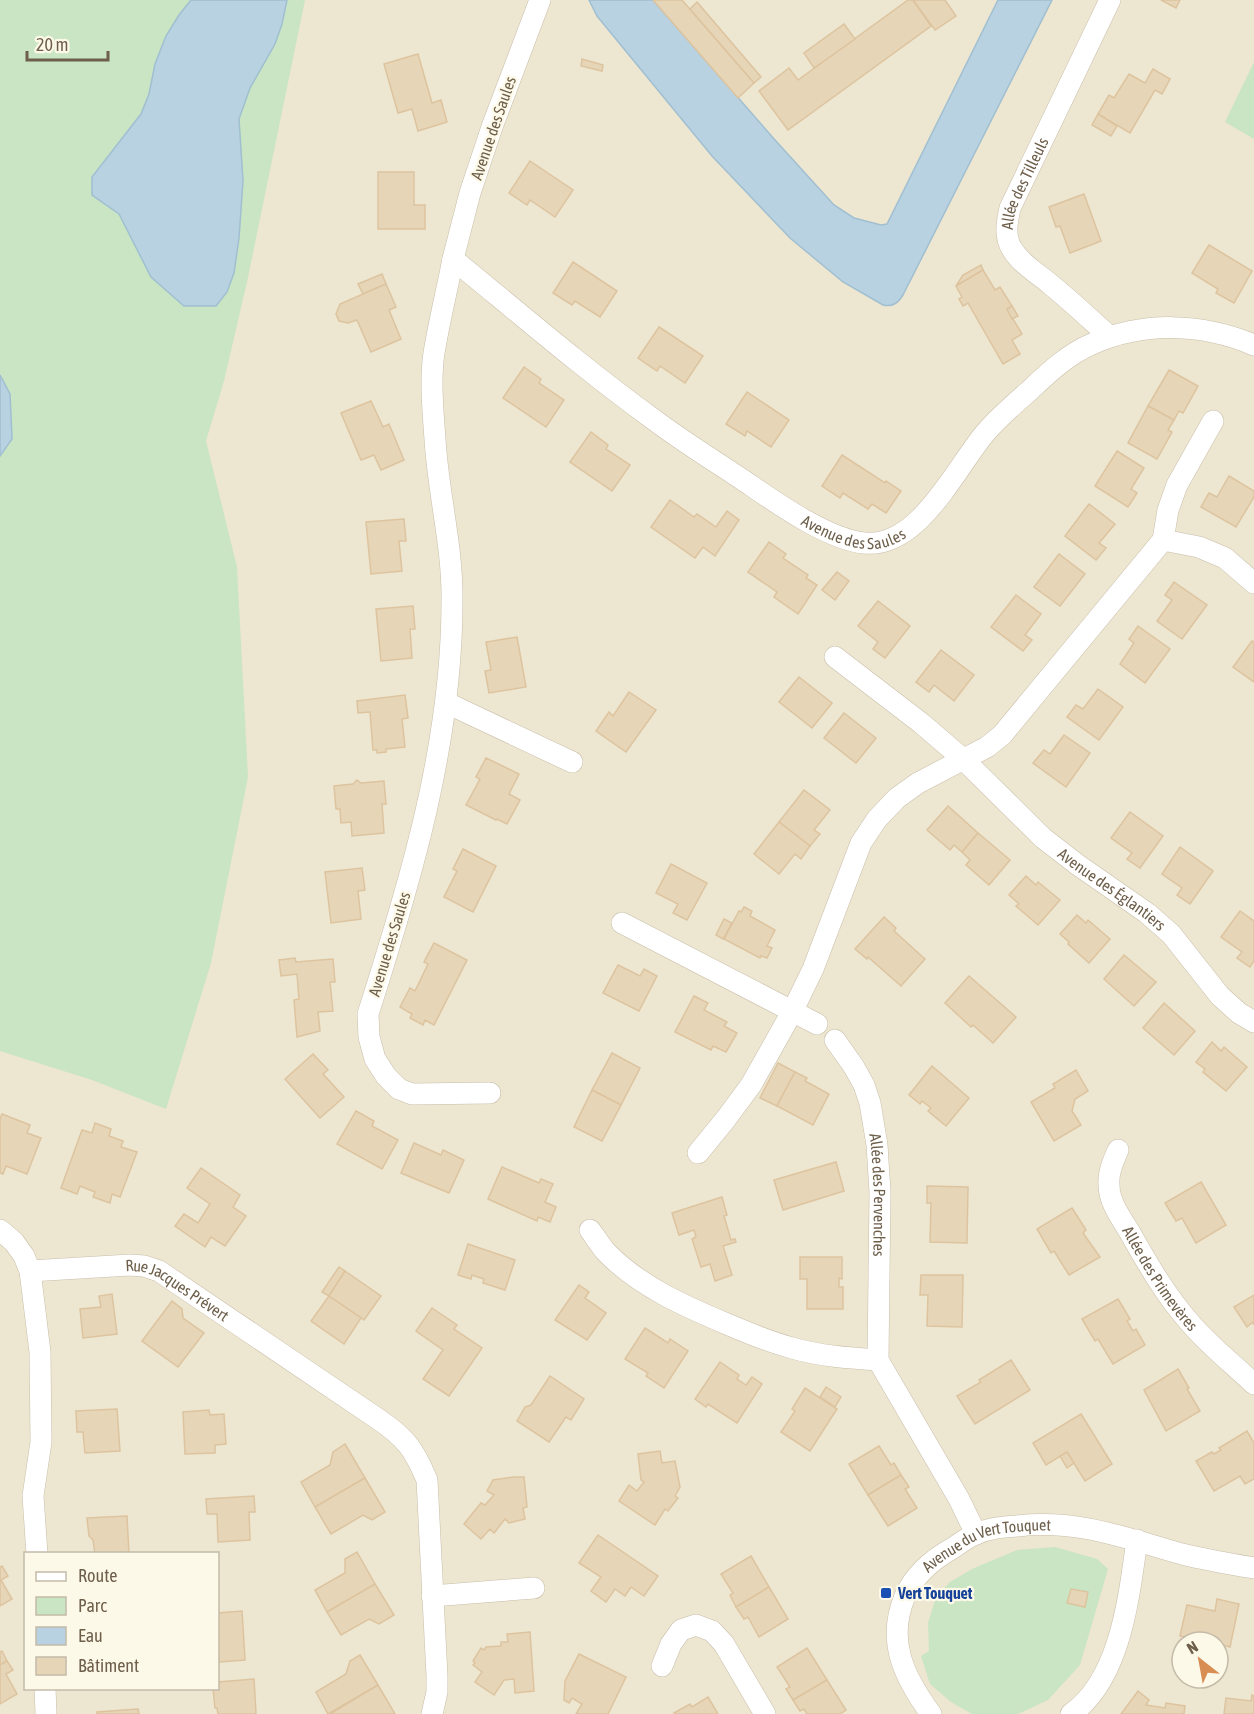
<svg xmlns="http://www.w3.org/2000/svg" width="1254" height="1714" viewBox="0 0 1254 1714" font-family="'Asap Condensed',sans-serif">
	<style>
		.residential { fill: #ede6d0; fill-rule: evenodd }
		.green { fill: #c9e5c3 }
		.water { fill: #b9d2e1; stroke: #a0bfd1; stroke-width: 1.5 }
		.building { fill: #e7d5b8; stroke: #ddc49f; stroke-width: 1.5 }
		.lines { fill: none; stroke-linecap: round; stroke-linejoin: round }
		.minor-casing { stroke: #c9beaa; stroke-width: 22 }
		.minor { stroke: #fff; stroke-width: 21 }
		.transit-dot { fill: #1a4fb4; stroke: #fdf9e8; stroke-width: 2 }
		.labels { text-anchor: middle; stroke-width: 4.5; stroke-linejoin: round; paint-order: stroke }
		.street-label { font-size: 16px; fill: #6e5f4b; stroke: #fdf9e8 }
		.transit-label { font-size: 16px; font-weight: bold; fill: #164399; stroke: #fdf9e8; text-anchor: start }
	</style>
	<rect width="100%" height="100%" fill="#f9f5e2"/>
	<path class="residential" d="M0,0H1254V1714H0ZM26,1554H218V1688H26ZM1182,1642H1218V1678H1182Z"/>
	<g class="green">
		<path d="M0,0H305L247,282L224,381L206,441L237,567L248,777L211,963L166,1109L92,1080L0,1051Z"/>
		<path d="M1254,62V139L1225,122Z"/>
		<path d="M1055,1547L1097,1559L1108,1569L1080,1665L1048,1700L1018,1714H972L951,1702L930,1684L921,1656L929,1651L928,1623L936,1597L950,1582L972,1569L1017,1550Z"/>
	</g>
	<g class="water">
		<path d="M191,0H287L282,24L275,44L250,88L239,119L243,181L239,238L234,273L227,292L216,306H184L151,277L119,214L92,195V177L141,114L149,94L155,64L166,36L179,15Z"/>
		<path d="M589,0H653L775,140L834,205L854,218L881,225L887,224L998,0H1052L903,295C898,303 893,307 883,305L843,282L790,238L712,156L597,16Z"/>
		<path d="M0,375L10,394L12,439L0,456Z"/>
	</g>
	<g class="building">
		<path d="M653,0H682L754,83L738,98Z"/>
		<path d="M908,0H913L931,26L788,130L759,91L789,68L798,80Z"/>
		<path d="M913,0H945L956,16L935,30Z"/>
		<path d="M1161,0H1180L1176,8Z"/>
		<path d="M697,2L761,77L754,83L690,9Z"/>
		<path d="M844,24L855,39L814,68L804,53Z"/>
		<path d="M418,54L432,103L441,100L447,122L418,131L412,109L398,113L384,64Z"/>
		<path d="M582,59L603,65L602,71L581,66Z"/>
		<path d="M1153,69L1170,79L1162,94L1155,90L1130,133L1098,114L1109,95L1114,98L1129,74L1145,83Z"/>
		<path d="M1098,114L1117,126L1111,136L1092,125Z"/>
		<path d="M530,161L573,190L555,217L530,200L527,205L509,193Z"/>
		<path d="M378,172H414V205H425V229H378Z"/>
		<path d="M1084,194L1101,241L1070,253L1060,226L1056,227L1049,207Z"/>
		<path d="M1209,245L1252,271L1234,303L1216,293L1218,289L1192,273Z"/>
		<path d="M573,262L617,291L600,317L575,301L572,305L553,293Z"/>
		<path d="M981,265L983,270L956,286L963,275Z"/>
		<path d="M983,270L995,290L1000,287L1012,306L1007,309L1022,334L1012,340L1020,354L1003,364L968,303L963,306L959,299L962,297L956,286Z"/>
		<path d="M382,274L386,284L363,294L358,284Z"/>
		<path d="M386,284L396,307L389,310L401,339L371,352L357,320L348,323L339,321L336,314L340,304Z"/>
		<path d="M1012,306L1018,316L1012,319L1007,309Z"/>
		<path d="M659,327L703,356L685,383L660,366L657,371L638,358Z"/>
		<path d="M524,367L541,379L539,383L564,400L546,427L503,398Z"/>
		<path d="M1169,370L1198,386L1183,413L1179,411L1174,420L1148,406Z"/>
		<path d="M747,392L789,420L771,447L747,431L745,436L726,424Z"/>
		<path d="M371,401L383,427L389,424L404,460L381,470L374,455L361,460L341,413Z"/>
		<path d="M1148,406L1174,420L1168,430L1172,432L1157,459L1128,443Z"/>
		<path d="M591,432L608,445L606,449L630,465L612,491L570,462Z"/>
		<path d="M1117,451L1144,468L1131,489L1137,493L1128,507L1095,486Z"/>
		<path d="M842,455L885,483L886,481L901,491L886,513L872,504L868,509L843,493L840,498L822,486Z"/>
		<path d="M1229,476L1254,491V497L1236,527L1201,507L1209,493L1217,497Z"/>
		<path d="M670,500L694,517L697,514L716,527L727,511L739,520L715,556L703,547L695,558L651,527Z"/>
		<path d="M1089,504L1115,524L1099,543L1106,548L1096,560L1065,536Z"/>
		<path d="M404,519L406,541H399L402,571L371,574L366,522Z"/>
		<path d="M769,542L786,554L783,558L808,575L806,578L817,585L798,614L774,597L777,592L748,572Z"/>
		<path d="M1059,554L1085,574L1060,606L1034,587Z"/>
		<path d="M837,572L849,581L835,600L822,590Z"/>
		<path d="M1174,582L1207,605L1182,639L1157,621L1172,600L1165,595Z"/>
		<path d="M1016,595L1041,614L1025,635L1032,640L1023,651L991,627Z"/>
		<path d="M878,601L910,626L885,658L873,649L878,642L858,626Z"/>
		<path d="M413,606L415,629H410L412,658L381,661L376,609Z"/>
		<path d="M1138,626L1170,649L1145,683L1120,664L1134,643L1129,639Z"/>
		<path d="M517,637L526,687L489,693L485,671L491,670L486,642Z"/>
		<path d="M1252,641L1254,642V682L1233,667Z"/>
		<path d="M941,650L974,675L954,701L934,685L929,692L916,682Z"/>
		<path d="M799,677L832,703L812,728L779,702Z"/>
		<path d="M1098,689L1123,707L1099,740L1067,717L1076,705L1083,709Z"/>
		<path d="M629,692L656,710L626,752L596,731L609,712L613,716Z"/>
		<path d="M405,695L408,718L402,719L405,747L386,749V752L377,753V750H373L370,712L358,713L357,701Z"/>
		<path d="M844,713L876,738L856,763L824,738Z"/>
		<path d="M1064,735L1090,753L1066,787L1033,763L1044,750L1050,754Z"/>
		<path d="M486,758L519,774L509,794L520,800L507,824L497,819L496,820L466,805L480,779L476,777Z"/>
		<path d="M357,780L361,783L384,781L386,804H382L384,833L352,836L351,822L341,823L340,809H336L334,786L353,784Z"/>
		<path d="M804,790L830,810L814,830L820,834L810,846L779,822Z"/>
		<path d="M948,806L978,833L962,852L954,845L950,850L927,830Z"/>
		<path d="M1130,812L1163,836L1140,868L1127,859L1132,853L1111,838Z"/>
		<path d="M779,822L810,846L801,859L795,854L779,874L754,854Z"/>
		<path d="M978,833L1010,860L989,885L966,865L970,860L962,852Z"/>
		<path d="M1180,847L1213,871L1190,904L1177,895L1182,888L1162,874Z"/>
		<path d="M463,849L496,866L473,912L444,897L457,871L453,869Z"/>
		<path d="M671,864L707,883L687,920L673,913L678,904L656,893Z"/>
		<path d="M362,868L365,890L358,891L361,919L331,923L325,872Z"/>
		<path d="M1026,876L1036,885L1038,882L1060,900L1038,925L1016,906L1019,904L1009,895Z"/>
		<path d="M744,907L752,911L750,916L775,930L767,946L772,948L767,958L761,956L760,958L724,939L739,911L741,912Z"/>
		<path d="M1240,911L1254,921V961L1250,967L1237,958L1242,952L1221,937Z"/>
		<path d="M1077,915L1086,923L1088,920L1110,939L1089,963L1068,944L1069,942L1060,934Z"/>
		<path d="M884,917L896,928L894,931L925,959L901,986L868,957L867,959L855,949Z"/>
		<path d="M724,919L732,923L723,939L716,935Z"/>
		<path d="M434,943L467,960L434,1025L425,1020L423,1025L410,1018L412,1014L400,1007L410,988L415,991L428,964L424,962Z"/>
		<path d="M1124,955L1156,982L1134,1006L1104,979Z"/>
		<path d="M295,958L296,962L333,959L335,982H330L333,1011L318,1012L320,1031L297,1037L294,1000L299,999L297,974L281,976L279,960Z"/>
		<path d="M618,965L640,976L644,969L657,976L639,1011L603,993Z"/>
		<path d="M969,976L1016,1017L993,1043L973,1025L971,1027L945,1003Z"/>
		<path d="M694,996L708,1003L704,1010L727,1022L724,1026L737,1033L726,1052L713,1046L711,1050L675,1032Z"/>
		<path d="M1164,1003L1195,1031L1174,1055L1143,1028Z"/>
		<path d="M1212,1042L1221,1051L1224,1047L1247,1067L1226,1091L1203,1072L1205,1069L1196,1062Z"/>
		<path d="M612,1053L640,1068L621,1105L592,1090Z"/>
		<path d="M313,1054L328,1070L323,1074L344,1097L320,1118L285,1079Z"/>
		<path d="M778,1063L795,1072L777,1106L760,1098Z"/>
		<path d="M932,1066L969,1098L946,1126L928,1111L931,1108L922,1101L920,1104L909,1095Z"/>
		<path d="M1076,1070L1088,1091L1075,1099L1072,1111L1081,1125L1054,1141L1031,1102L1055,1088L1053,1084Z"/>
		<path d="M795,1072L807,1078L805,1081L829,1094L813,1125L777,1106Z"/>
		<path d="M592,1090L621,1105L602,1141L574,1127Z"/>
		<path d="M356,1111L374,1121L372,1126L398,1140L382,1169L337,1144Z"/>
		<path d="M2,1114L30,1125L27,1133L41,1138L27,1174L6,1166L3,1174L0,1173V1119Z"/>
		<path d="M95,1123L111,1129L109,1136L123,1141L121,1147L137,1152L120,1197L112,1194L110,1203L93,1197L95,1192L80,1186L77,1194L61,1188L82,1130L92,1133Z"/>
		<path d="M414,1143L441,1155L443,1150L464,1160L449,1193L401,1173Z"/>
		<path d="M836,1162L844,1191L783,1210L774,1180Z"/>
		<path d="M502,1167L539,1183L541,1179L553,1184L545,1202L556,1207L550,1222L538,1217L537,1221L488,1199Z"/>
		<path d="M201,1168L240,1195L233,1207L246,1216L225,1246L211,1237L205,1247L175,1226L184,1214L198,1223L210,1204L187,1188Z"/>
		<path d="M1201,1182L1226,1225L1196,1243L1182,1218L1176,1221L1165,1203Z"/>
		<path d="M927,1186L968,1187L967,1243L930,1242L931,1203H927Z"/>
		<path d="M722,1197L727,1215L724,1216L731,1240L735,1239L736,1242L723,1246L732,1275L715,1281L710,1264L701,1267L692,1239L696,1237L694,1230L679,1235L672,1213Z"/>
		<path d="M1072,1208L1086,1230L1083,1233L1100,1257L1069,1275L1054,1251L1051,1253L1037,1229Z"/>
		<path d="M468,1244L515,1260L505,1290L483,1283L484,1279L472,1275L471,1279L458,1275Z"/>
		<path d="M800,1257H842V1279L839,1278V1287H843V1309H807V1279H800Z"/>
		<path d="M339,1267L345,1271L329,1296L322,1292Z"/>
		<path d="M345,1271L381,1296L364,1320L329,1296Z"/>
		<path d="M921,1275H963L962,1327L927,1326L928,1295H920Z"/>
		<path d="M579,1285L589,1292L585,1298L606,1313L587,1340L555,1320Z"/>
		<path d="M112,1294L117,1334L83,1338L80,1309L101,1307L99,1296Z"/>
		<path d="M1254,1295V1325L1253,1322L1247,1327L1234,1307Z"/>
		<path d="M329,1296L361,1318L344,1344L311,1321Z"/>
		<path d="M1118,1299L1130,1319L1127,1321L1133,1331L1136,1329L1145,1345L1113,1364L1098,1339L1095,1341L1082,1319Z"/>
		<path d="M172,1301L182,1309L183,1318L204,1333L178,1367L142,1341Z"/>
		<path d="M432,1308L457,1325L454,1329L482,1348L449,1396L423,1379L443,1350L416,1331Z"/>
		<path d="M645,1328L668,1343L670,1339L688,1351L664,1388L646,1376L648,1373L625,1359Z"/>
		<path d="M1011,1360L1030,1390L975,1424L957,1396L981,1382L979,1380Z"/>
		<path d="M720,1362L739,1375L737,1379L746,1385L752,1377L762,1384L737,1423L708,1404L706,1407L695,1399Z"/>
		<path d="M1178,1369L1189,1388L1187,1389L1200,1411L1166,1431L1144,1390Z"/>
		<path d="M550,1376L584,1399L571,1420L566,1417L549,1442L517,1421L525,1407L531,1405Z"/>
		<path d="M826,1387L841,1397L835,1407L820,1397Z"/>
		<path d="M805,1388L837,1409L810,1451L781,1432L795,1411L792,1409Z"/>
		<path d="M117,1409L120,1451L85,1453L83,1432H77L76,1411Z"/>
		<path d="M209,1410L210,1415L224,1414L226,1444L215,1445V1453L185,1454L183,1412Z"/>
		<path d="M1081,1414L1112,1464L1085,1481L1067,1452L1046,1465L1033,1443Z"/>
		<path d="M1247,1431L1254,1443V1479L1245,1484L1240,1476L1214,1491L1196,1461L1212,1452L1214,1454L1221,1450L1219,1448Z"/>
		<path d="M345,1444L365,1478L315,1507L301,1482L330,1465L333,1452Z"/>
		<path d="M879,1446L891,1465L894,1463L901,1475L868,1495L849,1464Z"/>
		<path d="M660,1451L662,1463L675,1461L680,1487L675,1496L678,1498L668,1511L665,1509L655,1525L619,1501L629,1485L637,1491L644,1482L641,1480L638,1454Z"/>
		<path d="M1067,1452L1074,1463L1067,1468L1060,1456Z"/>
		<path d="M901,1475L909,1487L905,1489L917,1508L888,1526L868,1495Z"/>
		<path d="M514,1477H524L527,1507L523,1508L525,1519L509,1523L505,1519L494,1533L490,1529L481,1539L464,1524L481,1503L485,1505L494,1495L487,1491L493,1480Z"/>
		<path d="M365,1478L385,1512L372,1520L363,1515L331,1534L315,1507Z"/>
		<path d="M254,1496L255,1512H249L250,1540L218,1542L217,1514H207L206,1499Z"/>
		<path d="M127,1516L129,1554H95L93,1540L89,1536L87,1518Z"/>
		<path d="M598,1535L658,1576L644,1596L631,1587L625,1596L615,1589L606,1602L591,1591L601,1577L579,1563Z"/>
		<path d="M357,1552L375,1584L327,1612L315,1590L345,1573V1559Z"/>
		<path d="M751,1556L769,1587L736,1607L730,1595L733,1593L721,1574Z"/>
		<path d="M2,1566L8,1576L1,1580L12,1599L0,1606V1567Z"/>
		<path d="M375,1584L394,1615L379,1624L369,1619L341,1635L327,1612Z"/>
		<path d="M769,1587L788,1619L759,1637L748,1617L744,1619L736,1607Z"/>
		<path d="M1071,1589L1088,1592L1085,1607L1067,1603Z"/>
		<path d="M1217,1599L1239,1604L1230,1647L1218,1644V1642H1208L1180,1636L1187,1605L1215,1611Z"/>
		<path d="M242,1611L245,1660L219,1662L218,1651V1613Z"/>
		<path d="M530,1632L534,1691L515,1693L514,1679L504,1680L494,1695L475,1682L482,1672L473,1665L475,1663L473,1661L481,1648L484,1650L486,1647L501,1646V1642H508L507,1634Z"/>
		<path d="M807,1648L827,1680L793,1700L786,1689L790,1687L777,1667Z"/>
		<path d="M2,1651L7,1661L0,1665V1652Z"/>
		<path d="M579,1654L626,1677L608,1714H576L582,1704L572,1698L569,1703L564,1700L565,1681Z"/>
		<path d="M360,1655L378,1685L328,1714L316,1692L346,1674L350,1661Z"/>
		<path d="M7,1661L13,1670L6,1674L17,1694L0,1704V1665Z"/>
		<path d="M254,1679L256,1714H218L217,1708H215L213,1688H218V1682Z"/>
		<path d="M827,1680L846,1710L840,1714H807L804,1709L800,1711L793,1700Z"/>
		<path d="M378,1685L395,1714H330Z"/>
		<path d="M1138,1691L1149,1700L1146,1705L1165,1708L1166,1703L1185,1706L1184,1714H1121Z"/>
		<path d="M1252,1695L1254,1696V1714H1224L1226,1698L1251,1701Z"/>
		<path d="M708,1697L718,1714H675L674,1713L690,1704L692,1707Z"/>
		<path d="M138,1709L139,1714H97V1712Z"/>
	</g>
	<g class="lines">
		<g class="minor-casing">
			<g id="minor">
				<path id="s1" d="M540,0L492,127L470,193L453,259C519,313 584,369 653,419C682,441 713,460 743,480C774,501 826,539 864,543C919,549 956,467 986,432C999,417 1014,404 1029,391C1047,374 1068,354 1092,344C1144,321 1202,323 1254,345"/>
				<path d="M453,259C447,290 439,322 434,353C430,379 433,413 435,439C438,493 453,547 452,602C452,743 411,880 368,1014L369,1037L375,1059L386,1076L399,1089L412,1094L490,1093"/>
				<path id="s2" d="M1110,337C1090,319 1071,301 1050,284C1037,273 1021,264 1012,249C1004,236 1007,222 1010,208L1110,0"/>
				<path d="M1163,540L1199,547L1225,558L1254,583"/>
				<path id="s3" d="M835,657L921,723L963,759L1043,838L1078,865L1147,913L1171,934L1220,996L1239,1013L1254,1022"/>
				<path d="M447,703L572,762"/>
				<path d="M622,923L817,1024"/>
				<path id="s4" d="M835,1040L854,1067L864,1085L870,1103L877,1145L880,1192L878,1360L959,1499L976,1534"/>
				<path id="s5" d="M1118,1150C1113,1162 1108,1172 1109,1185C1109,1202 1121,1218 1129,1231C1147,1263 1166,1296 1191,1324C1210,1346 1233,1364 1254,1384"/>
				<path d="M698,1153L725,1120L751,1085L792,1012L813,969L861,843L877,819L897,798L918,783L987,747L1002,735L1163,540L1168,510L1177,485L1213,421"/>
				<path d="M0,1230L14,1242L24,1256L30,1271L40,1352L41,1442L33,1496L37,1554"/>
				<path d="M590,1230C595,1237 600,1245 606,1252C639,1286 684,1306 727,1324C748,1333 770,1342 792,1348C820,1356 849,1358 878,1360"/>
				<path id="s6" d="M30,1271L130,1265L144,1266L159,1271L378,1419C406,1438 414,1449 427,1480L437,1676V1692L432,1714"/>
				<path d="M432,1596L534,1588"/>
				<path d="M662,1666L671,1644L681,1630L696,1625L712,1631L724,1644L765,1714"/>
				<path d="M45,1688L46,1714"/>
				<path id="s7" d="M931,1714C904,1677 886,1641 905,1596C915,1574 933,1559 953,1548C960,1543 968,1537 976,1534C989,1528 1003,1527 1017,1526C1078,1519 1125,1538 1182,1554C1206,1560 1230,1564 1254,1568"/>
				<path d="M1071,1714C1121,1679 1129,1596 1137,1540"/>
			</g>
		</g>
		<use href="#minor" class="minor"/>
	</g>
	<rect class="transit-dot" x="880" y="1587" width="12" height="12" rx="3"/>
	<g class="labels">
		<g class="street-label">
			<text transform="translate(493 128) rotate(-71)" y="6">Avenue des Saules</text>
			<text dy="6" stroke="none"><textPath href="#s2" startOffset="202">Allée des Tilleuls</textPath></text>
			<text dy="6" stroke="none"><textPath href="#s1" startOffset="764">Avenue des Saules</textPath></text>
			<text dy="6" stroke="none"><textPath href="#s3" startOffset="362">Avenue des Églantiers</textPath></text>
			<text transform="translate(389 944) rotate(-73)" y="6">Avenue des Saules</text>
			<text dy="6" stroke="none"><textPath href="#s4" startOffset="165">Allée des Pervenches</textPath></text>
			<text dy="6" stroke="none"><textPath href="#s5" startOffset="144">Allée des Primevères</textPath></text>
			<text dy="6" stroke="none"><textPath href="#s6" startOffset="154">Rue Jacques Prévert</textPath></text>
			<text dy="6" stroke="none"><textPath href="#s7" startOffset="230">Avenue du Vert Touquet</textPath></text>
		</g>
		<g class="transit-label">
			<text x="898" y="1599">Vert Touquet</text>
		</g>
	</g>
	<rect x="24" y="1552" width="195" height="138" fill="#fdf9e8" stroke="#c4bba9" stroke-width="1.5"/>
	<rect x="36" y="1572" width="30" height="9" fill="#ffffff" stroke="#c4bba9" stroke-width="1.5"/>
	<text x="78" y="1582" font-size="18" fill="#6e5f4b">Route</text>
	<rect x="36" y="1597" width="30" height="18" fill="#c9e5c3" stroke="#c4bba9" stroke-width="1.5"/>
	<text x="78" y="1612" font-size="18" fill="#6e5f4b">Parc</text>
	<rect x="36" y="1627" width="30" height="18" fill="#b9d2e1" stroke="#c4bba9" stroke-width="1.5"/>
	<text x="78" y="1642" font-size="18" fill="#6e5f4b">Eau</text>
	<rect x="36" y="1657" width="30" height="18" fill="#e7d5b8" stroke="#c4bba9" stroke-width="1.5"/>
	<text x="78" y="1672" font-size="18" fill="#6e5f4b">Bâtiment</text>
	<g transform="translate(1200 1660) rotate(329)"><circle r="28" fill="#fdf9e8" stroke="#c4bba9" stroke-width="1.5"/>
	<path d="M0-4.5L10 22L0 15L-10 22Z" fill="#d88d53"/>
	<text y="-9" font-size="16" font-weight="bold" text-anchor="middle" fill="#6e5f4b">N</text>
	</g>
	<path d="M27 51v9h81v-9" fill="none" stroke="#6e5f4b" stroke-width="3"/>
	<text x="36" y="51" font-size="18" fill="#6e5f4b" stroke="#fdf9e8" stroke-width="4.5" paint-order="stroke">20 m</text>
</svg>
